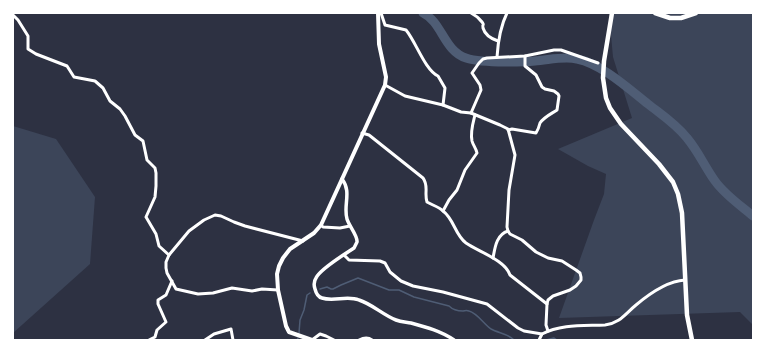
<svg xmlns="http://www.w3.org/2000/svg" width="766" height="353" viewBox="0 0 766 353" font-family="Jost,sans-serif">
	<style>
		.green { fill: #3c4559 }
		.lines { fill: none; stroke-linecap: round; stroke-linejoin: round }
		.stream { stroke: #4f5d75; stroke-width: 1.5 }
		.river { stroke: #4f5d75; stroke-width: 9 }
		.minor { stroke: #fff; stroke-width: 3 }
		.tertiary { stroke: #fff; stroke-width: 3.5 }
		.secondary { stroke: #fff; stroke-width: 4 }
		.primary { stroke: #fff; stroke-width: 4.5 }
	</style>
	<rect width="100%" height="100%" fill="#2d3142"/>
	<g class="green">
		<path d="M609,13H753V325L740,312L559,318L594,220L604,194L606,174L588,166L558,149L632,118L613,57Z"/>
		<path d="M13,126L56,139L95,197L90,264L13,333Z"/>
	</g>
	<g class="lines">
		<g class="stream">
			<path d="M320,289L327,287L331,289H333L341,285L358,278L389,290H399L414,297L449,306C453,310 457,311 463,311C466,310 467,310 469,311C477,313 484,324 491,329C498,333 509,334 514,340"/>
			<path d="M299,333L300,320L304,310L307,295L310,293"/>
			<path d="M297,340L298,338"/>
			<path d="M546,340L554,338L557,340"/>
		</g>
		<path class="river" d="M423,13C442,22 444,51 466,58C478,62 492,62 505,62C515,62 525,62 535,61C549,60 564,56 577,59C602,64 629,89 648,104C662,115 676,124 687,138C698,151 705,167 715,181C725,195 740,205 753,216"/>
		<g class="minor">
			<path d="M381,13L385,25L406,30C416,42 425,70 438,76L445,88L443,105"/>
			<path d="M471,13C475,15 479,18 482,22C485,26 482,23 483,28C485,35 492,39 498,41"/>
			<path d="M13,15L18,20L28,36V49L36,54L67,66L74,77L95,81L103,88L110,101L120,109L125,116L135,135L143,141L147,160L155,168L156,173V186L155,197L146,217L156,234L159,246L169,255"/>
			<path d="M497,57C498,42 500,27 507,13"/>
			<path d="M385,85L405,96L443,105L461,112L471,113L500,125L508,129L515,155L509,190L507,227L508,231L510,234L522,240L536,252L548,258L562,261L576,270L580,273L581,277V280L576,286L570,290L553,296L548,300L547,304L546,325L548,331"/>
			<path d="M471,113L481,90L480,85L472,73L479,63L483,59L487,58L525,56L554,50H561L598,63"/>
			<path d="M508,130L512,129L536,133C538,130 539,127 540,123C544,117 551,114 557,110L559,96L558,94L554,91L545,89L542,87L536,75L525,66V56"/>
			<path d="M362,133L369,135L423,178C429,186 424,193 427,202C432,205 439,207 443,211C454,219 455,235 466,243C479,252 505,260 510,275L547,304"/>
			<path d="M443,211L449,200L457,190L465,170L477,153C476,148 473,145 472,141C470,132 473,123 475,115"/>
			<path d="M321,225L323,227L340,228L350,226"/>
			<path d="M344,255L349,260L380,261L385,263L390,272L401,281L413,286L443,292L487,304L518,328L524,331L542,334"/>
			<path d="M493,258C495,248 496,235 508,231"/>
			<path d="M278,290L262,289L252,291L232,288L213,293L198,294L176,289L167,273L166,268V262L169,255L189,231L204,220L215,215L221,216L234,222L245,226L303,241"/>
			<path d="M149,340L155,337L157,330L166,322L158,304V300L166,295L172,281"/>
			<path d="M205,340L214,334L231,329L233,340"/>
			<path d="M312,340L320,334L326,336L334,340"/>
			<path d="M359,340C363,338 368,337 372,340"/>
			<path d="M539,340L542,334C561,324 584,326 605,325C620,323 625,314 636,305C649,294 668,281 685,280"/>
		</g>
		<path class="tertiary" d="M342,179C352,192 343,205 347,219C349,226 358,236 357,242C356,244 355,246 354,248C345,254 320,269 316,278C314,281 314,286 315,289C316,293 318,297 322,298C334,302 347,295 359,300C372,304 383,315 396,320C401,322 406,322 411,323C426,327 441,331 454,340"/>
		<path class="secondary" d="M312,340L289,332L286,326L278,290L277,274L279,266L283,258L290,249L314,233L321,225L385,85L386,77L379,44L378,13"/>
		<g class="primary">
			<path d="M612,13L604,61L603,78L606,98L610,108L621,124L659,164L673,182L678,194L682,213L687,315L692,340"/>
			<path d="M655,13L670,18H681L696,13"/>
		</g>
	</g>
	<rect width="766" height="353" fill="none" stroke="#ffffff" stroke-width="28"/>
</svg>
